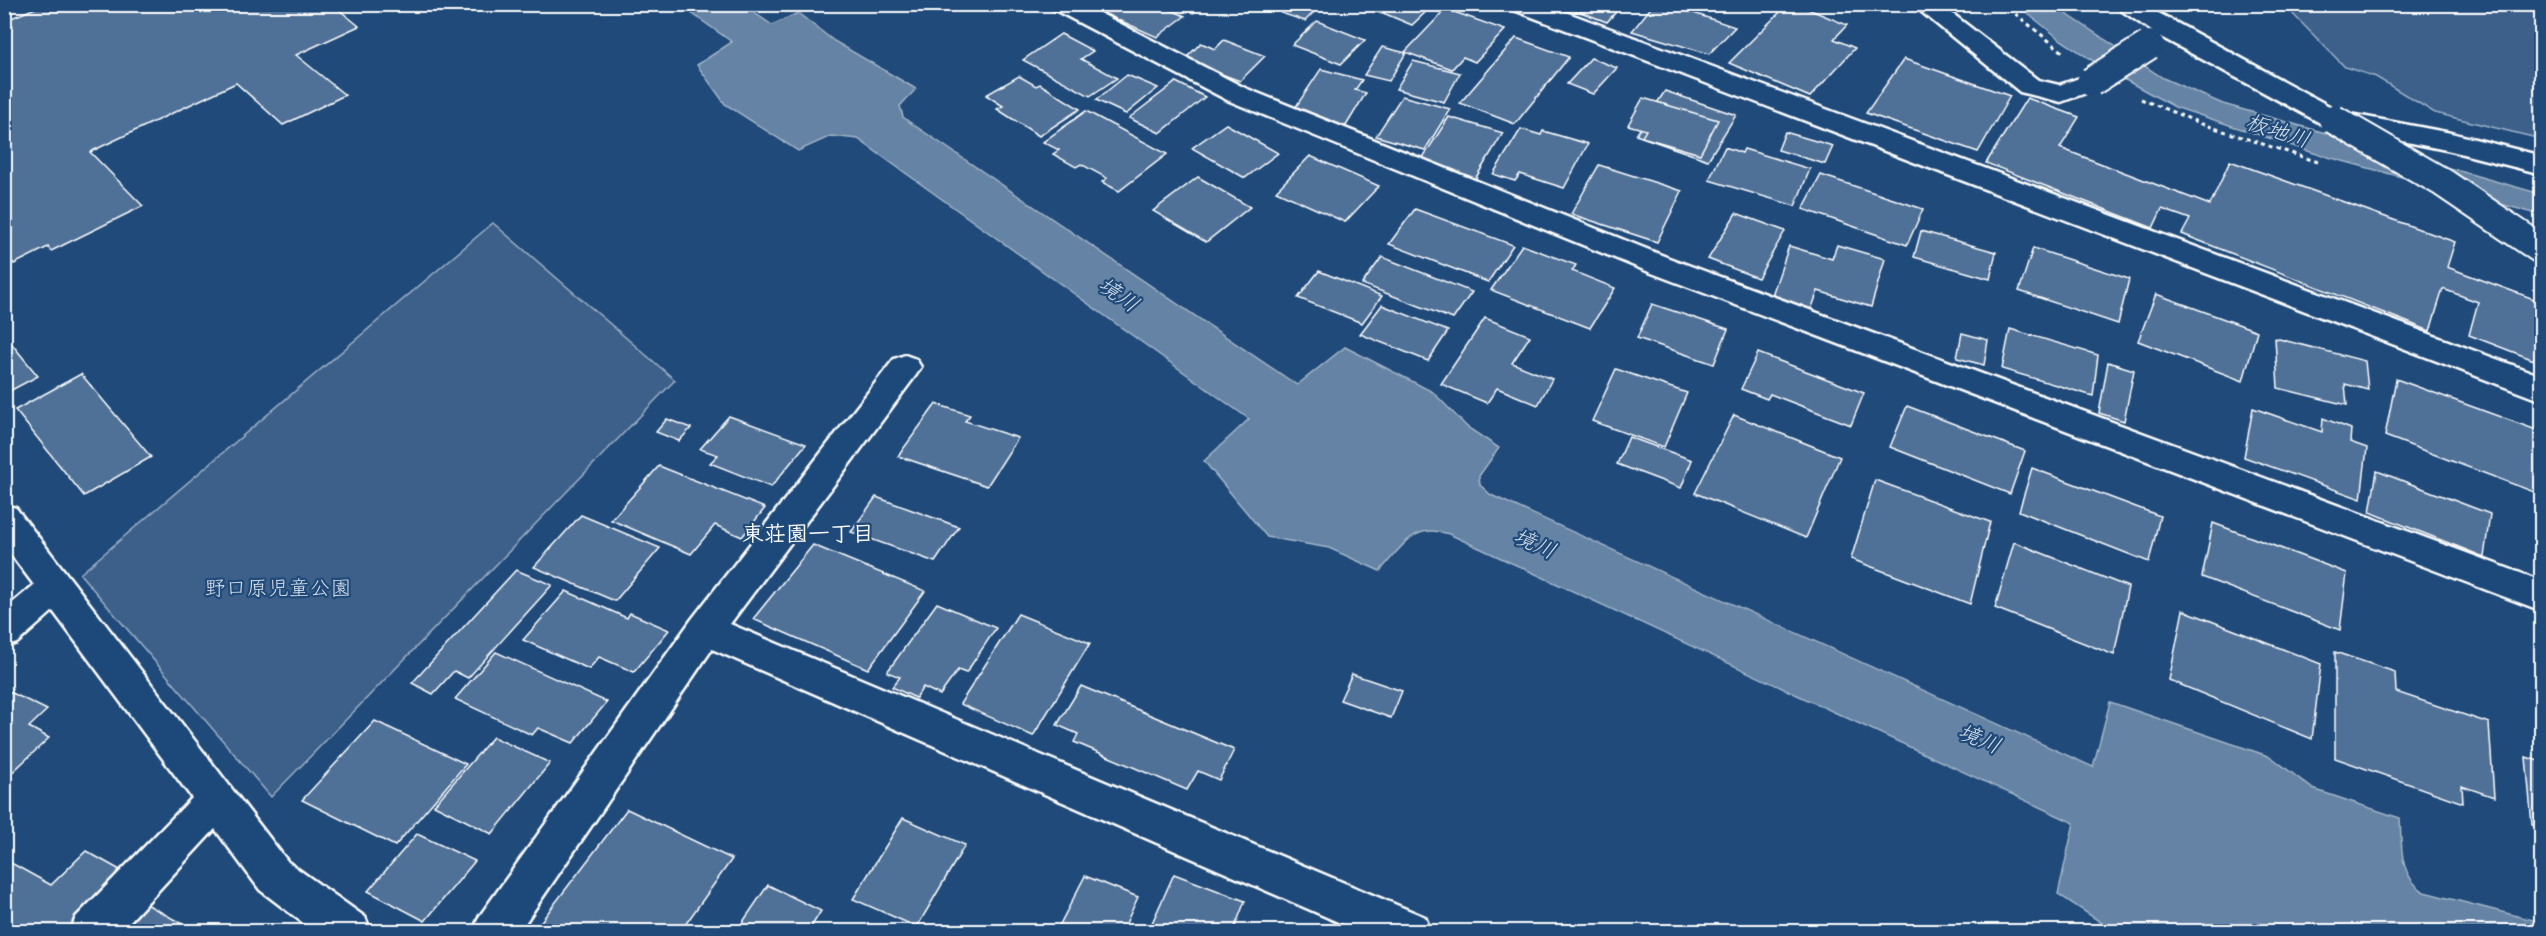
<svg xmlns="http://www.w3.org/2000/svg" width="2546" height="936" viewBox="0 0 2546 936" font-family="Sriracha,'Klee One',sans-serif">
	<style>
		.green { fill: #3c618b; stroke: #9eb0c5; stroke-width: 1.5 }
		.water { fill: #6583a4; stroke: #a3b5c8; stroke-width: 1.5 }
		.building { fill: #507197; stroke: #fff; stroke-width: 1.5 }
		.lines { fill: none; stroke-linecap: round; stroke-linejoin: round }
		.minor-casing { stroke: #fff; stroke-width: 5 }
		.path { stroke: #fff; stroke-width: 3; stroke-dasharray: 4 4; stroke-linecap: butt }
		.minor { fill: #1f4a7a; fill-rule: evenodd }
		.minor-bridge-casing { stroke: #fff; stroke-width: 32; stroke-linecap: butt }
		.minor-bridge { stroke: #1f4a7a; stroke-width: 28 }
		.labels { text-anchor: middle; stroke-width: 4.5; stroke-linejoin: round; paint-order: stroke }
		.park-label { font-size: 21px; fill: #d8dfe8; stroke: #1f4a7a }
		.water-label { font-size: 22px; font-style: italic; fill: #d8e0e8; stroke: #1f4a7a }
		.neighbourhood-label { font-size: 22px; font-weight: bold; fill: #fff; stroke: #1f4a7a }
	</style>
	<rect width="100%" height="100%" fill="#1f4a7a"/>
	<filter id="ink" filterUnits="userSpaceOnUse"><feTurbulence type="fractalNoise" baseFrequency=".0167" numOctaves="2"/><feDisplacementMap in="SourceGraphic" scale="12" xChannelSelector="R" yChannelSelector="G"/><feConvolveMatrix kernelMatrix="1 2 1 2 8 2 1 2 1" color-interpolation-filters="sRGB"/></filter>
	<g filter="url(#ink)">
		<g class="green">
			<path d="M2284,5H2541V139L2435,113L2376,77L2345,67Z"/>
			<path d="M493,223L675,380L271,797L80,574Z"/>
		</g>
		<g class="water">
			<path d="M680,5H743L772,25L798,13L834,41L916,89L900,106L903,117L908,121L1297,385L1345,347L1433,392L1467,427L1499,448L1479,476L1480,485L1491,495L2093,767L2110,702L2271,757L2313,789L2400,818C2402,845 2398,875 2424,892L2541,922V931H2114L2058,894L2074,823L1449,534C1413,522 1402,547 1380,571L1329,548L1267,537L1204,461L1249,419L858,139L831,136L798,151L725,104L697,65L732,42Z"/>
			<path d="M2017,5H2053L2163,78L2223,104L2541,194V215L2317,154L2175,107L2107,70L2061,40Z"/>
		</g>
		<g class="building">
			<path d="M45,4H145L150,9L160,4H332L359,26L296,55L345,95L283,125L236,83L90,152L143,206L51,251L48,247L14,264L4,252V21Z"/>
			<path d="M1115,4H1158L1185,16L1157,37L1103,13Z"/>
			<path d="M1173,4H1204L1193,13Z"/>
			<path d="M1290,4H1322L1305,21L1281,13Z"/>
			<path d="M1356,4H1392L1382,14Z"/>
			<path d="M1393,4H1434L1412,25L1383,13Z"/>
			<path d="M1559,4H1623L1607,22Z"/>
			<path d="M1654,4H1667L1735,27L1709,54L1632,31Z"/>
			<path d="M1788,4H1796L1847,25L1834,39L1855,48L1810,97L1729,63Z"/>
			<path d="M1446,9L1505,30L1475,62L1463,57L1452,69L1405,52Z"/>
			<path d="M1317,21L1365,40L1341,64L1292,45Z"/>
			<path d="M1061,34L1093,51L1081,59L1117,78L1090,96L1023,60Z"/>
			<path d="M1516,38L1569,57L1515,124L1460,103Z"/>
			<path d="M1224,40L1265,56L1240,81L1184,60L1201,43L1215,49Z"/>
			<path d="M1382,47L1406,53L1389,81L1364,75Z"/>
			<path d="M1591,58L1617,68L1593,94L1567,84Z"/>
			<path d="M1904,59L2010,96L1978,152L1866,113Z"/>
			<path d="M1413,61L1460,73L1444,102L1396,89Z"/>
			<path d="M1321,69L1362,80L1355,90L1366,93L1344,129L1291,114Z"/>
			<path d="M1127,75L1158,88L1126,114L1096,100Z"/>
			<path d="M1019,76L1036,86L1040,84L1080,109L1039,136L997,109L1003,106L986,95Z"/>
			<path d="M1176,82L1205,97L1160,133L1129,118Z"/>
			<path d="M1665,91L1736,115L1708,160L1636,135Z"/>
			<path d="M1402,96L1450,109L1425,150L1376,136Z"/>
			<path d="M1643,98L1718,120L1700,154L1642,137L1646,130L1628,125Z"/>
			<path d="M2027,98L2079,117L2060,148L2210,205L2230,161L2455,242L2447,267L2542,302V329L2534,360L2469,335L2478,302L2443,289L2430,331L2182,234L2190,219L2162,209L2153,228L1986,163Z"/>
			<path d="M1086,111L1167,154L1119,191L1102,182L1107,178L1081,164L1076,167L1053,154L1059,150L1043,142Z"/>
			<path d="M1449,117L1503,133L1475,179L1420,162Z"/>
			<path d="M1226,124L1278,153L1245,178L1192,148Z"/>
			<path d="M1521,129L1541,135L1543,131L1588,144L1564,188L1520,174L1515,181L1493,174Z"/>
			<path d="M1785,132L1833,146L1825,164L1778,150Z"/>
			<path d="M1725,147L1742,153L1744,149L1810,169L1795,206L1709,180Z"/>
			<path d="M1310,156L1379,186L1345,222L1276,191Z"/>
			<path d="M1599,165L1682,191L1657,242L1571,214Z"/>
			<path d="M1821,175L1923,209L1907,245L1803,209Z"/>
			<path d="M1198,177L1250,207L1206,242L1153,211Z"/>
			<path d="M1415,209L1513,245L1488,282L1389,244Z"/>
			<path d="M1736,213L1785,231L1758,278L1708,259Z"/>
			<path d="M1921,231L1996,252L1990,279L1914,257Z"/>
			<path d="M1522,245L1576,265L1572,271L1615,288L1590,328L1491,290Z"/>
			<path d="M1837,245L1885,259L1871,307L1818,291L1811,310L1771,298L1789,246L1832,259Z"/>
			<path d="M2033,248L2129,279L2118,324L2019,291Z"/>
			<path d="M1382,257L1472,292L1453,319L1362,284Z"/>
			<path d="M1319,271L1382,296L1362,323L1298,298Z"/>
			<path d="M2156,294L2257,331L2243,381L2138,341Z"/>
			<path d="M1652,304L1728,329L1714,364L1637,338Z"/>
			<path d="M1382,305L1448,331L1428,361L1360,334Z"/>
			<path d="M1485,318L1530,336L1512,363L1552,379L1538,405L1497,388L1487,403L1441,384Z"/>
			<path d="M2010,329L2098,355L2093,396L2002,369Z"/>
			<path d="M1962,333L1988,340L1984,365L1957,358Z"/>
			<path d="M2275,338L2365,361L2368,390L2345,384L2347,405L2278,388Z"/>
			<path d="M11,343L38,376L4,394V347Z"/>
			<path d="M1758,353L1864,393L1851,425L1770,394L1767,399L1741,389Z"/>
			<path d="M2108,362L2134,370L2124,421L2099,413Z"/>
			<path d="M1616,369L1687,393L1664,447L1592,421Z"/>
			<path d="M81,374L151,457L84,496L15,410Z"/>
			<path d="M2396,379L2542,432V495L2385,436Z"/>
			<path d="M936,404L970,415L965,421L1018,438L987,486L898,456Z"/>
			<path d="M1907,406L2025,451L2010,494L1890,447Z"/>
			<path d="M2253,408L2322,432L2323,418L2351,429L2350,442L2367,448L2361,499L2244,457Z"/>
			<path d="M1734,415L1840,457L1806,538L1695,493Z"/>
			<path d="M729,416L806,444L771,487L710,463L718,455L700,449Z"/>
			<path d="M667,419L691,428L679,441L656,432Z"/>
			<path d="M1629,437L1692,460L1681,488L1617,464Z"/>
			<path d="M659,466L765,508L742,537L715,525L691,554L611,520Z"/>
			<path d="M2032,468L2160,516L2149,562L2019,511Z"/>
			<path d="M2377,471L2490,514L2484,557L2370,512Z"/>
			<path d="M1875,480L1990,522L1970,604L1851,559Z"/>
			<path d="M876,497L959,527L935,562L851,532Z"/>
			<path d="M581,515L660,548L615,601L534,567Z"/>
			<path d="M2213,523L2347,573L2340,630L2202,577Z"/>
			<path d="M2014,542L2128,587L2114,655L1995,608Z"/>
			<path d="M813,545L925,591L868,669L753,619Z"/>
			<path d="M516,570L552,585L468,678L454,671L433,694L412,683Z"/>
			<path d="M566,591L627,618L630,613L669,630L634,672L599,657L589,669L523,640Z"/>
			<path d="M937,603L996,628L966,673L958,670L940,695L923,687L916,698L892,687L900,677L887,672Z"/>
			<path d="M2183,610L2321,664L2312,739L2169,680Z"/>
			<path d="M1018,614L1090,643L1033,736L960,704Z"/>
			<path d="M496,652L607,702L573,743L538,728L532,735L455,699Z"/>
			<path d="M2335,652L2395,672L2396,692L2489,723L2494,797L2462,786L2463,803L2335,758Z"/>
			<path d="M1352,674L1402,691L1391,718L1340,700Z"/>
			<path d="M1081,686L1234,750L1219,780L1198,771L1187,790L1074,742L1078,734L1057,725Z"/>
			<path d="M4,689L47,710L29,727L49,738L4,780Z"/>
			<path d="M375,721L466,764L395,846L302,800Z"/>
			<path d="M493,737L550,763L492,834L434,805Z"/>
			<path d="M2526,757L2542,762V828L2532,825Z"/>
			<path d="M627,809L732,859L680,932H533Z"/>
			<path d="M903,818L965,845L917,927L853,899Z"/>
			<path d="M417,834L475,861L425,921L368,891Z"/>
			<path d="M86,851L129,875L74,932H4V859L51,885Z"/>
			<path d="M1174,874L1245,901L1233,932H1148Z"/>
			<path d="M1085,876L1138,897L1122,932H1056Z"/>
			<path d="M768,885L821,911L808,932H736Z"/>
			<path d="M143,902L193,930L115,932Z"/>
		</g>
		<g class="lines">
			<g class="minor-casing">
				<g id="minor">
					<path d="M1050,4H1082L1245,88L1669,258L2542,581V611L1649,272L1227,100L1053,9Z"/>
					<path d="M1508,4H1544L2542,376V401L1511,9Z"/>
					<path d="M1912,4H1940L2038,80L2059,85L2091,74L2100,76L2104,82L2100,88L2061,102L2020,92Z"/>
					<path d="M2112,4H2142L2340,112L2451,133L2542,156V174L2451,151L2324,125L2159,36Z"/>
					<path d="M905,355L916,359L921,367L916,375L730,624L1425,917L1431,932H1361L712,649L519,932H473L479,917L692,619L894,359Z"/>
					<path d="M4,504L16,508L288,862L365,917L371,932H315L260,890L215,829L120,932H70L76,917L192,798L53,611L17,643L4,647V610L34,585L4,545Z"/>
				</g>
			</g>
			<g class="path">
				<path d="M2003,4L2063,52"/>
				<path d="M2141,99L2202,124L2318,162"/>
			</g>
			<use href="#minor" class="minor"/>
			<g class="minor-bridge-casing">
				<g id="minor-bridge">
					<path d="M2091,82L2149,45"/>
					<path d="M2333,119L2442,182L2542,250"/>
				</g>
			</g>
			<use href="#minor-bridge" class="minor-bridge"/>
		</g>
	</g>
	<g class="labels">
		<g class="park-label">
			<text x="278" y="595">野口原児童公園</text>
		</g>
		<g class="water-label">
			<text transform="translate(2278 130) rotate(18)" y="8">板地川</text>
			<text transform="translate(1119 294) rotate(35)" y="8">境川</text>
			<text transform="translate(1535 543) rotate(24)" y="8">境川</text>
			<text transform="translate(1980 738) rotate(23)" y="8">境川</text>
		</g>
		<g class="neighbourhood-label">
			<text x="808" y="541">東荘園一丁目</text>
		</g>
	</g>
	<rect width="2546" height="936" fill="none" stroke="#1f4a7a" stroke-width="24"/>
	<rect x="12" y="12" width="2522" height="912" fill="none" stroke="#fff" stroke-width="2" filter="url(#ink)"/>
</svg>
